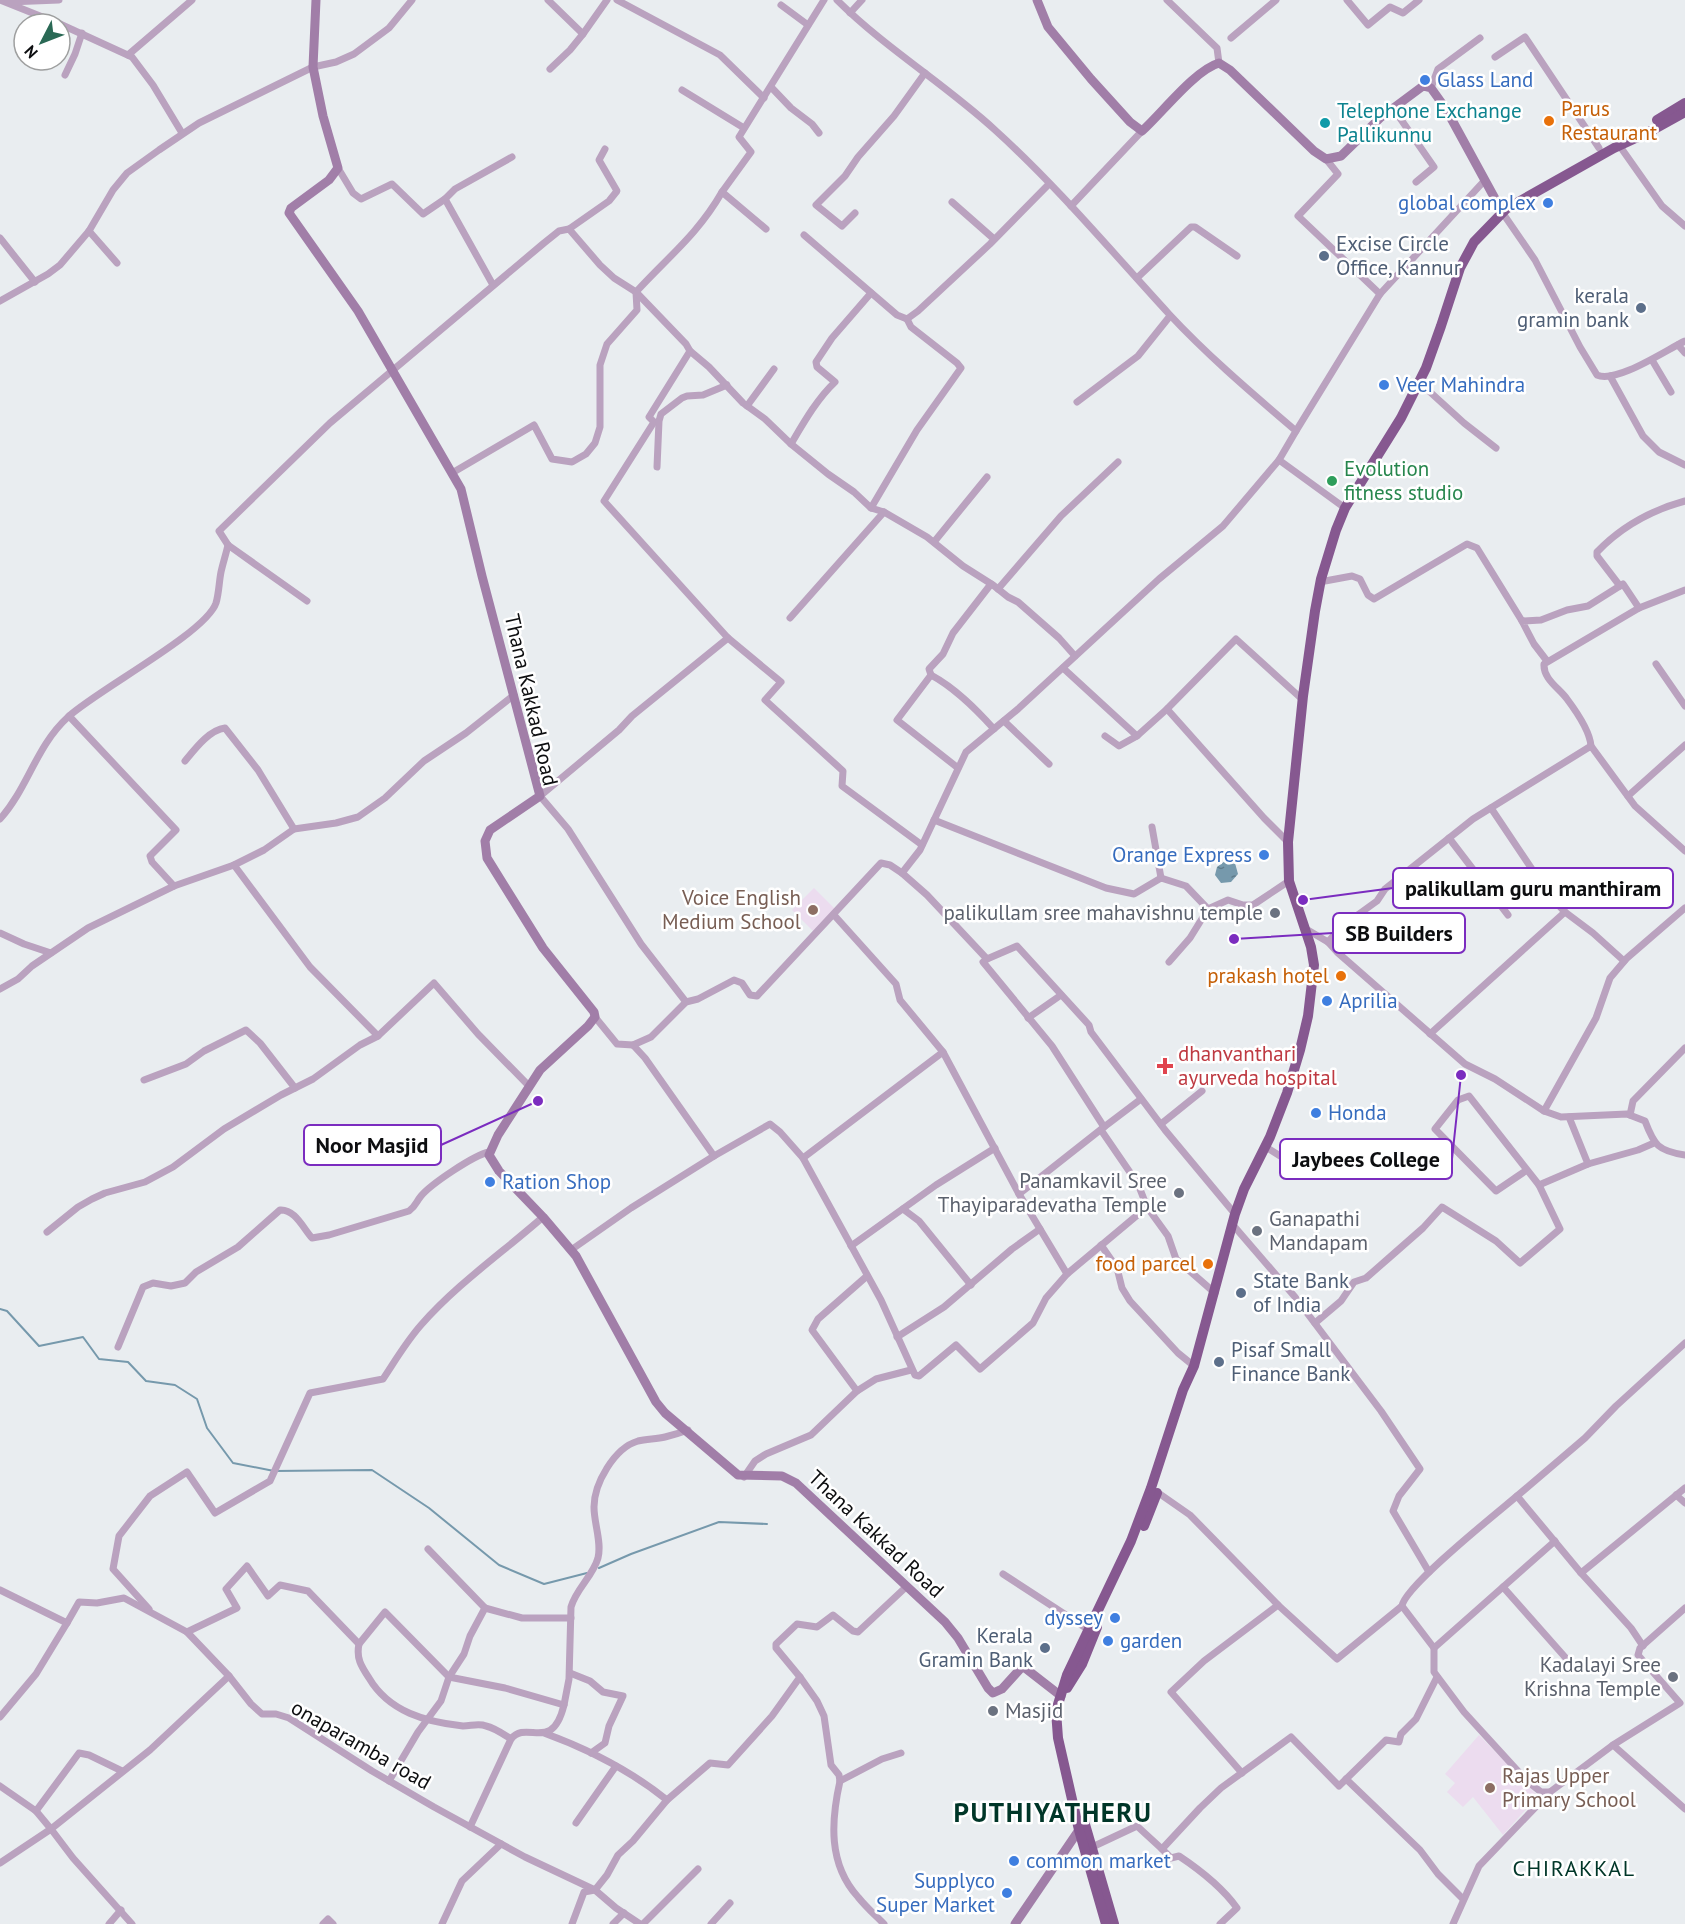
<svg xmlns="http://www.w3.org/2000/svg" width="1685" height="1924" viewBox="0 0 1685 1924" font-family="'PT Sans',sans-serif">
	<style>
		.education { fill: #ecdcef }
		.water { fill: url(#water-ripples) }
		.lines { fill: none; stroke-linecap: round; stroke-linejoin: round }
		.stream { stroke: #7699ac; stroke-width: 2 }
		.minor { stroke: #baa2bf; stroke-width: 7 }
		.secondary { stroke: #a17ea8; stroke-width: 9 }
		.trunk { stroke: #865890; stroke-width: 10 }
		.shop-dot { fill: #3f7fe0; stroke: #fff; stroke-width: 2 }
		.food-dot { fill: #e8710a; stroke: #fff; stroke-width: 2 }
		.culture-dot { fill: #0f9aa8; stroke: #fff; stroke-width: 2 }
		.service-dot { fill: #5c6f8a; stroke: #fff; stroke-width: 2 }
		.leisure-dot { fill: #2e9e5b; stroke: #fff; stroke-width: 2 }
		.education-dot { fill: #8d6e63; stroke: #fff; stroke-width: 2 }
		.worship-dot { fill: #6b7280; stroke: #fff; stroke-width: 2 }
		.health-dot { fill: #e0444e; stroke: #fff; stroke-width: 2 }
		.labels { text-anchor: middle; stroke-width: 5; stroke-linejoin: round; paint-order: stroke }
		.shop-label { font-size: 21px; fill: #366cbe; stroke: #fff; text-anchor: start }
		.food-label { font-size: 21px; fill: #c56008; stroke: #fff; text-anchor: end }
		.culture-label { font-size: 21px; fill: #0d838f; stroke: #fff; text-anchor: start }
		.service-label { font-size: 21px; fill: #4e5e75; stroke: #fff; text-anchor: start }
		.leisure-label { font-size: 21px; fill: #27864d; stroke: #fff; text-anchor: start }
		.street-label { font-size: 21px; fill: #0d0e10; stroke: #fff }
		.education-label { font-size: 21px; fill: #785e54; stroke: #fff; text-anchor: end }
		.worship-label { font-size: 21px; fill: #5b616d; stroke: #fff; text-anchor: end }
		.health-label { font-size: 21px; fill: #be3a42; stroke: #fff; text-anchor: start }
		.neighbourhood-label { font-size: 22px; letter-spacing: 1.5px; fill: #003628; stroke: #fff }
		.district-label { font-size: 27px; font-weight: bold; letter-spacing: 1.5px; fill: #003628; stroke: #fff }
		.leader { fill: none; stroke: #7b2cbf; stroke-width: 2 }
		.callout-dot { fill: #7b2cbf; stroke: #fff; stroke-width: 2 }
		.callout { fill: #fff; stroke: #7b2cbf; stroke-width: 2 }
		.callout-label { font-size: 22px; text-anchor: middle; font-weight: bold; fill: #0d0e10 }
	</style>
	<defs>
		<pattern id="water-ripples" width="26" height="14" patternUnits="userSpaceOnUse" patternTransform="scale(1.5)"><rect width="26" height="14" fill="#7699ac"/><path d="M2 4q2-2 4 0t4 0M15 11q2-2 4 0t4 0" fill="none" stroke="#5f7b8b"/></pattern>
	</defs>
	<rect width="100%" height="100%" fill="#e9edf0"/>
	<g class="education">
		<path d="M814,888L835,909L813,931L792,910Z"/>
		<path d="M1479,1735L1538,1796L1503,1835L1473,1797L1463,1807L1447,1792L1455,1783L1445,1774Z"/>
	</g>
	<path class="water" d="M1229,858L1235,863L1238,874L1231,882L1221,883L1215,875L1217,867Z"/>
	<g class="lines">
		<g class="stream">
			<path d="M0,1309L7,1311L39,1346L83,1337L99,1359L128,1362L146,1381L175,1385L197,1399L207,1428L233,1463L274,1471L372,1470L429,1508L499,1565L544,1584L587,1573"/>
			<path d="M599,1568L631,1554L719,1522L767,1524"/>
		</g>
		<g class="minor">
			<path d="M0,0L60,24"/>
			<path d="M548,0L583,34L607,0"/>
			<path d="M617,0L720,55L764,98"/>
			<path d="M837,0C885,48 945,84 995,130C1058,187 1112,252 1169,314C1208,356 1253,394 1296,431L1279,460L1345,508"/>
			<path d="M1167,0L1217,48L1219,63"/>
			<path d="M1347,0L1368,25L1390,7L1403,13L1419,0"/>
			<path d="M8,2L59,0"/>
			<path d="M781,5L808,25"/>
			<path d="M850,13L862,0"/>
			<path d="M60,24L132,57L153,85L182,133"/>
			<path d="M1231,38L1276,0"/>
			<path d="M128,55L192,0"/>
			<path d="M1495,57L1525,37L1599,148"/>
			<path d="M550,69L570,50L583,34"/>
			<path d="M65,75L75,54L82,33"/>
			<path d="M771,87L791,108L812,124L819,133"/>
			<path d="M1431,88L1438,69L1480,38"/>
			<path d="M682,90L744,128"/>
			<path d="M1393,108L1434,167L1416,182"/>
			<path d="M1619,145L1662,206L1685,226"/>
			<path d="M1326,159L1338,174L1298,216L1380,294"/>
			<path d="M338,168L353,193L361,199L392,184L423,214L445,199L493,285"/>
			<path d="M445,199L455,189L512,157"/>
			<path d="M952,202L994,239"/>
			<path d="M1071,206L1142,131"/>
			<path d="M1502,212L1535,260L1580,347L1597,375C1616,384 1666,350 1685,341"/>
			<path d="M855,213L842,226L816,205L845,176L858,157L894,116L925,73"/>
			<path d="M569,229L609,201L617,191L599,160L605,149"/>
			<path d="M766,229L722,192L751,152L739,137L824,0"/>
			<path d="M89,231L117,263"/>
			<path d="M804,235L897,315L907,319L918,311L990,244L1049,184"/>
			<path d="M0,238L35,282"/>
			<path d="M1137,278L1191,227H1195L1237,256"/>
			<path d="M0,301L48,274L60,265L89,231L113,190L127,173L159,150L199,123L313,67L336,62L354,54L389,28L412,0"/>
			<path d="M1678,345L1685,353"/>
			<path d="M690,351L649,417L654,422L604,501L728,638L781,682L765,700L843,771L842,786L922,845"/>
			<path d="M1652,360L1671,392"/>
			<path d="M1610,376L1643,436L1659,452L1685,465"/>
			<path d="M1418,381L1464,423L1496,448"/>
			<path d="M1077,402L1138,356L1170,316"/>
			<path d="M747,406L774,369"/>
			<path d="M1296,431L1380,294L1485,180"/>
			<path d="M791,444C804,422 817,399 835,382L817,367L816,362L832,338L871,293"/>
			<path d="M657,467L659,421L661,414L682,398L687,396L703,395L727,385"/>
			<path d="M452,473L534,425L552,459L572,462L586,454L595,443L600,427V365L607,344L637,310L636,292C668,257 698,234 722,192"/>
			<path d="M871,508L917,430L961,368L957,363L911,327L907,319"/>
			<path d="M934,542L987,477"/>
			<path d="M1321,579L1325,581L1352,576L1360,579L1368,595L1374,599L1467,544L1477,548L1522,621"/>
			<path d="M1620,586L1597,556V552C1621,527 1652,510 1685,501"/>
			<path d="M998,589L1061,516L1118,462"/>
			<path d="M307,601L228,545L219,531L330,423L544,243L559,231L569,229L600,265L614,278L636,292L686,344L690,351L709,367L743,403L765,419L791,444L828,474L854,492L871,508L884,512L927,537L963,566L993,585L1008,597L1018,602L1059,638L1075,656"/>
			<path d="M790,618L884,512"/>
			<path d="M1547,661L1534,644L1522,621L1541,620L1567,610L1588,606L1623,584L1639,608"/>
			<path d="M1656,664L1685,706"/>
			<path d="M1063,668L1137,736L1167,709L1236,639L1303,700"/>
			<path d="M931,675L929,669L943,654L953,633L991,584"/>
			<path d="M1167,709L1264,818L1288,842"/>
			<path d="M69,716L176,830L150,856L152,862L174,886L234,865L310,967L378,1036L434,983L478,1034L529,1086"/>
			<path d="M1004,721L1049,764"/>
			<path d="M1105,736L1119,746L1137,736"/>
			<path d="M1591,746C1590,732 1576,711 1567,699C1559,688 1543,679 1544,664L1639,608L1685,590"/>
			<path d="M185,761C195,749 209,730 225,728L258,770L294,829"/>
			<path d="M958,768L897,720L931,675C955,688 975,708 994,729"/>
			<path d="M1628,796L1685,745"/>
			<path d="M0,819C28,788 36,746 68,717C97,690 206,633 216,603C219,593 219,582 221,572C223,563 226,554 228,545"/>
			<path d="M934,820L1106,888L1134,894L1161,878L1186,886L1208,909"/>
			<path d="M1152,827L1161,878"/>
			<path d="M1449,838L1508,915"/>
			<path d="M234,865L264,850L294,829L336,823L358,817L385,798L424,761L466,733L514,695"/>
			<path d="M902,873L927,895L987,959L1017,946L1089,1025L1091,1032L1165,1130L1235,1214"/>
			<path d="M1565,912L1593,933L1624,961"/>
			<path d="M834,915L896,984L900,1000L943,1052L1019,1194L1067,1274"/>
			<path d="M1306,929L1328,942L1337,952L1465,1064L1495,1079L1544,1111L1561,1117L1627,1114L1645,1121C1654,1145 1658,1151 1685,1155"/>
			<path d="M0,933L24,944L51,953"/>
			<path d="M1328,942L1341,927L1377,901L1385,889L1473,819L1591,746L1635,806L1685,851"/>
			<path d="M987,959L983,962L1052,1046L1104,1127L1141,1099"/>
			<path d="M1169,962L1190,938L1208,909L1228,900L1243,905H1253L1289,881"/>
			<path d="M0,989L18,979L32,966L88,928L174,886"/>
			<path d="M686,1002L641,944L568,829L540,796L619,730L632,716L728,638"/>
			<path d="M595,1017L617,1044L633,1045L645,1058L714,1156L770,1124L780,1132L803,1158L881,1300L915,1375L919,1376L956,1345L980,1369L1033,1323L1046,1298L1067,1274L1147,1207L1168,1236L1176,1259L1215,1293"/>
			<path d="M1028,1018L1061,995"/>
			<path d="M1430,1034L1565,912L1550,896L1491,808"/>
			<path d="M633,1045L651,1037L686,1002L698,999L734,980L742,983L750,995L757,996L881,863L890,865L902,873L920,850L966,752L1018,709L1159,579L1223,526L1279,460"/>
			<path d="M144,1080L186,1064L204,1051L246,1030L260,1043L295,1088"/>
			<path d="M1544,1111L1596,1018L1610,978L1627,958L1685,908"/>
			<path d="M1630,1115L1633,1101L1685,1048"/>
			<path d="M1161,1124L1202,1091"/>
			<path d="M1101,1130L1138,1184L1147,1207"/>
			<path d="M1266,1147L1307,1173"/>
			<path d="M803,1158L943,1052"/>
			<path d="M1588,1164L1638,1150L1654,1143"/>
			<path d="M1527,1170L1496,1191L1435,1129L1458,1100L1469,1096L1539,1185L1588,1164L1569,1117"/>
			<path d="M1019,1194L1104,1127"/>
			<path d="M903,1209L919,1221L971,1285"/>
			<path d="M1233,1225L1295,1297L1381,1411L1420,1469L1399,1496L1393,1511L1429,1572"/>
			<path d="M47,1232L78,1207L92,1199L105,1193L145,1182L173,1167L224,1129L281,1095L313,1079L360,1045L378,1036"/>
			<path d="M1101,1245L1117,1268L1122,1288L1130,1301L1178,1353L1194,1366"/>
			<path d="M851,1246L936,1185L995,1148"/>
			<path d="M571,1250L631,1208L714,1156"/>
			<path d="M1315,1323L1341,1301L1354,1282L1366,1278L1390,1257L1423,1228L1442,1207L1496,1241L1520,1263L1560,1229L1539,1185"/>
			<path d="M897,1337L944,1307L1012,1249L1040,1229"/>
			<path d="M1685,1343L1616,1406L1585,1438L1517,1496L1581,1573L1685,1488"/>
			<path d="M118,1347L143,1287L153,1283L171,1286L185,1283L196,1272L238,1247L280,1210C295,1209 303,1228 312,1238L329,1235L409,1211C416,1206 416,1202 421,1196C431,1184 474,1155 489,1152"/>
			<path d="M857,1391L812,1330L818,1319L867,1276"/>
			<path d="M744,1477L755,1461L766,1454L811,1435L857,1391L876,1379L911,1370"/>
			<path d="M1157,1492L1190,1515L1278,1605L1204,1661L1171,1692L1242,1773"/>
			<path d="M1676,1495L1685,1503"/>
			<path d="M1517,1496C1497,1513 1405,1586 1402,1606L1434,1648L1555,1541"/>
			<path d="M428,1549L485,1608"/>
			<path d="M1581,1573L1631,1628L1643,1646"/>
			<path d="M1003,1574L1089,1630"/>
			<path d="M1503,1587L1572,1665"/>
			<path d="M0,1590L67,1623L79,1602L97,1603L124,1598L187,1632L237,1608L226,1589L247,1566L268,1596L280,1585L308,1591L359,1644L385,1612L449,1677L505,1688L564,1705L569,1679L571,1607C576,1589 593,1576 598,1558C602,1542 594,1524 594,1507C594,1484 614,1448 638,1441C647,1439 657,1439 665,1437C673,1435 680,1433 688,1430"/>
			<path d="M1278,1605L1337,1659L1402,1606"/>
			<path d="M149,1609L113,1569L119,1536L150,1496L187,1472L215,1513L270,1481L310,1393L383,1379C395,1361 406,1342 421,1325C457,1284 502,1253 543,1217"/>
			<path d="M187,1632L229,1676"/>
			<path d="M359,1644C356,1658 361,1666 369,1678C389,1712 426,1722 463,1726C471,1726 479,1723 486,1726C495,1728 503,1734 511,1739"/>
			<path d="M1434,1648V1672L1464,1712L1527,1781L1541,1792H1550"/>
			<path d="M570,1673L590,1681L603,1692L623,1696L609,1726L605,1743L591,1753"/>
			<path d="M800,1677L817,1701L824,1716L831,1765L839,1775L840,1781C831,1821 828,1864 858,1897C866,1907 875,1915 884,1924"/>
			<path d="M0,1717L36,1674L67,1623"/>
			<path d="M544,1733C588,1749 631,1771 667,1800"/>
			<path d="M1613,1745L1680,1703L1638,1655L1640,1648L1685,1608"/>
			<path d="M1346,1779L1420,1850L1438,1874L1463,1899"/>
			<path d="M389,1781L418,1732L441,1701L449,1677L464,1654L470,1636L485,1608L522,1618H571"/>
			<path d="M840,1781L882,1759L901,1753"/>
			<path d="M0,1786L36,1811L51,1829L0,1863"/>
			<path d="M36,1811L79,1753L89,1755L122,1771"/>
			<path d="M576,1823L616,1766"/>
			<path d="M470,1827L511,1739C527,1719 552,1754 564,1705"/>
			<path d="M1088,1849L1137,1826L1162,1849L1200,1808L1221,1788L1291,1737L1339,1786L1386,1740L1399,1742L1401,1734L1416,1719L1437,1677"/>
			<path d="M1162,1849L1171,1858L1179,1856C1200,1870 1222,1887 1237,1908L1220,1924"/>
			<path d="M109,1924L121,1910"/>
			<path d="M132,1924L73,1858L51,1829L150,1750L229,1676L251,1704L262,1714H276L289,1718L372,1771L434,1807L525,1857L595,1890L616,1908L640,1924"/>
			<path d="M323,1924L328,1919L333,1924"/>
			<path d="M442,1924L462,1881L501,1844"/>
			<path d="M572,1924L584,1892L595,1890L607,1875L618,1855L633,1841L667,1800L710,1763L728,1765L772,1716L800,1677L776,1648V1644L797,1624L817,1627L833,1615L853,1631L858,1632L906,1587"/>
			<path d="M613,1924L624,1913"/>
			<path d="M643,1924L698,1869"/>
			<path d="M711,1924L730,1903"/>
			<path d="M1453,1924L1479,1866L1550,1792L1613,1745L1685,1809"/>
		</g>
		<g class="secondary">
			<path d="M316,0L313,67L323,116L338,168L329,180L291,208L289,213L358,311L461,489L482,576L540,796L490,830L485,841L487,858L543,948L594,1012L595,1017L588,1026L540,1070L498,1135L489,1155L499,1171L543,1217L576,1256L656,1402L665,1413L738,1475L782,1476L796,1483L945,1622L958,1638L988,1688L993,1693L1002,1689L1021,1668H1025L1061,1696"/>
			<path d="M1037,0L1048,27L1091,79L1130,122L1142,131C1162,113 1195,70 1219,63L1230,70L1314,151L1326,159L1341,156L1380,118L1423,86L1431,88L1446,109L1499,206"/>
			<path d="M1015,1924L1079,1830"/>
		</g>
		<g class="trunk">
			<path d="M1657,120L1685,103"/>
			<path d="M1144,1526L1157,1493"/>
			<path d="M1067,1688L1082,1664L1097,1627"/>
			<path d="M1084,1821L1114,1924"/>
			<path d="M1106,1924L1079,1830L1058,1738L1056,1711L1067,1675L1131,1541L1151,1488L1183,1390L1194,1366L1235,1214L1244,1189L1270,1137L1287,1093L1300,1050L1308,1016L1314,965L1311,947L1289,881L1288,842L1303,696L1315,611L1321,579L1336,530L1345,508L1401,418L1426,368L1441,326L1460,268L1474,242L1506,209L1614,148L1651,131L1685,112"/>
		</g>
	</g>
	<g class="shop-dot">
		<circle cx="1425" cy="80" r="6"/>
		<circle cx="1548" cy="203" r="6"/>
		<circle cx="1384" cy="385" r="6"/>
		<circle cx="1264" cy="855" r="6"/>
		<circle cx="1327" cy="1001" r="6"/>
		<circle cx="1316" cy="1113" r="6"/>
		<circle cx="490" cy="1182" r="6"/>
		<circle cx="1115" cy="1618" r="6"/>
		<circle cx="1108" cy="1641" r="6"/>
		<circle cx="1014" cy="1861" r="6"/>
		<circle cx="1007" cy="1893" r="6"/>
	</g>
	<g class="food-dot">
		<circle cx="1549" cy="121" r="6"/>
		<circle cx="1341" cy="976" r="6"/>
		<circle cx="1208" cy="1264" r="6"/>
	</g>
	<circle class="culture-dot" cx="1325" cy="123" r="6"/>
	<g class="service-dot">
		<circle cx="1324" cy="256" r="6"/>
		<circle cx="1641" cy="308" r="6"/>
		<circle cx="1241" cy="1293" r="6"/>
		<circle cx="1219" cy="1362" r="6"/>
		<circle cx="1045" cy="1648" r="6"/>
	</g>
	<circle class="leisure-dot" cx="1332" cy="481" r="6"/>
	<g class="education-dot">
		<circle cx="813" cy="910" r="6"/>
		<circle cx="1490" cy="1788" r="6"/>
	</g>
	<g class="worship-dot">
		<circle cx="1275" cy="913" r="6"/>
		<circle cx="1179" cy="1193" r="6"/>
		<circle cx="1257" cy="1231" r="6"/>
		<circle cx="1673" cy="1677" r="6"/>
		<circle cx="993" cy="1711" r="6"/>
	</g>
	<path class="health-dot" d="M1162 1057h6v6h6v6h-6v6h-6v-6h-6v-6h6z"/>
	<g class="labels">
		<g class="shop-label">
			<text x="1437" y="87">Glass Land</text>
			<text x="1536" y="210" text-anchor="end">global complex</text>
			<text x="1396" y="392">Veer Mahindra</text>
			<text x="1252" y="862" text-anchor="end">Orange Express</text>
			<text x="1339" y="1008">Aprilia</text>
			<text x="1328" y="1120">Honda</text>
			<text x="502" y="1189">Ration Shop</text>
			<text x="1103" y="1625" text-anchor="end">dyssey</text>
			<text x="1120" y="1648">garden</text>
			<text x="1026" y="1868">common market</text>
			<text x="995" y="1888" text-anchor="end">Supplyco<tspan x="995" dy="24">Super Market</tspan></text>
		</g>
		<g class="food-label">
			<text x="1561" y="116" text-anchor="start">Parus<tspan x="1561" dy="24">Restaurant</tspan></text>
			<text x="1329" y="983">prakash hotel</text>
			<text x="1196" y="1271">food parcel</text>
		</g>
		<g class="culture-label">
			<text x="1337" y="118">Telephone Exchange<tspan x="1337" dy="24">Pallikunnu</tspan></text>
		</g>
		<g class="service-label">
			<text x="1336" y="251">Excise Circle<tspan x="1336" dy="24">Office, Kannur</tspan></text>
			<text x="1629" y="303" text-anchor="end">kerala<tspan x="1629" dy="24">gramin bank</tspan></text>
			<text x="1253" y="1288">State Bank<tspan x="1253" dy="24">of India</tspan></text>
			<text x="1231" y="1357">Pisaf Small<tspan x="1231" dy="24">Finance Bank</tspan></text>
			<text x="1033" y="1643" text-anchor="end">Kerala<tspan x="1033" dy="24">Gramin Bank</tspan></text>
		</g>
		<g class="leisure-label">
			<text x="1344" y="476">Evolution<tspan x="1344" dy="24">fitness studio</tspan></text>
		</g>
		<g class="street-label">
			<text transform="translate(531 700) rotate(77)" y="7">Thana Kakkad Road</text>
			<text transform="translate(876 1534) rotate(43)" y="7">Thana Kakkad Road</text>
			<text transform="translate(361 1745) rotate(30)" y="7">onaparamba road</text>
		</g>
		<g class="education-label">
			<text x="801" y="905">Voice English<tspan x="801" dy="24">Medium School</tspan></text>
			<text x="1502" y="1783" text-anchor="start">Rajas Upper<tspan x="1502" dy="24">Primary School</tspan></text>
		</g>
		<g class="worship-label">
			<text x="1263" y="920">palikullam sree mahavishnu temple</text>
			<text x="1167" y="1188">Panamkavil Sree<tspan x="1167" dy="24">Thayiparadevatha Temple</tspan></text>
			<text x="1269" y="1226" text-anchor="start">Ganapathi<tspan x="1269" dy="24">Mandapam</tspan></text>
			<text x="1661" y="1672">Kadalayi Sree<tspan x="1661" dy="24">Krishna Temple</tspan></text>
			<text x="1005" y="1718" text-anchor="start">Masjid</text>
		</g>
		<g class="health-label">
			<text x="1178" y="1061">dhanvanthari<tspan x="1178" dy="24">ayurveda hospital</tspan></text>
		</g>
		<g class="neighbourhood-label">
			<text x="1574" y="1876">CHIRAKKAL</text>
		</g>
		<g class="district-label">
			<text x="1053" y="1822">PUTHIYATHERU</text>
		</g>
	</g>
	<path class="leader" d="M1303 900L1393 888M1234 939L1333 933M538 1101L441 1145M1461 1075L1452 1159"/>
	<g class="callout-dot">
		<circle cx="1303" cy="900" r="6"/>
		<circle cx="1234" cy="939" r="6"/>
		<circle cx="538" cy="1101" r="6"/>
		<circle cx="1461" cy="1075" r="6"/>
	</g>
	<g class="callout">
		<rect x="1393" y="868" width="280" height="40" rx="6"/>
		<rect x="1333" y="913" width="132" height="40" rx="6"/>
		<rect x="304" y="1125" width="137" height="40" rx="6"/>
		<rect x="1280" y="1139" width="172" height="40" rx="6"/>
	</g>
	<g class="callout-label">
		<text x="1533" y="896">palikullam guru manthiram</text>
		<text x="1399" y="941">SB Builders</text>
		<text x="372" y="1153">Noor Masjid</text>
		<text x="1366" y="1167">Jaybees College</text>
	</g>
	<g transform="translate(42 42) rotate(228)"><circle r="28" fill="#ffffff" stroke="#9e9f9f" stroke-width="1.5"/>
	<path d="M0-4.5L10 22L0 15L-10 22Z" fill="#2a6955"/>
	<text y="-9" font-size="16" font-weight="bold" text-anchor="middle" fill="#0d0e10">N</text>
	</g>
</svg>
